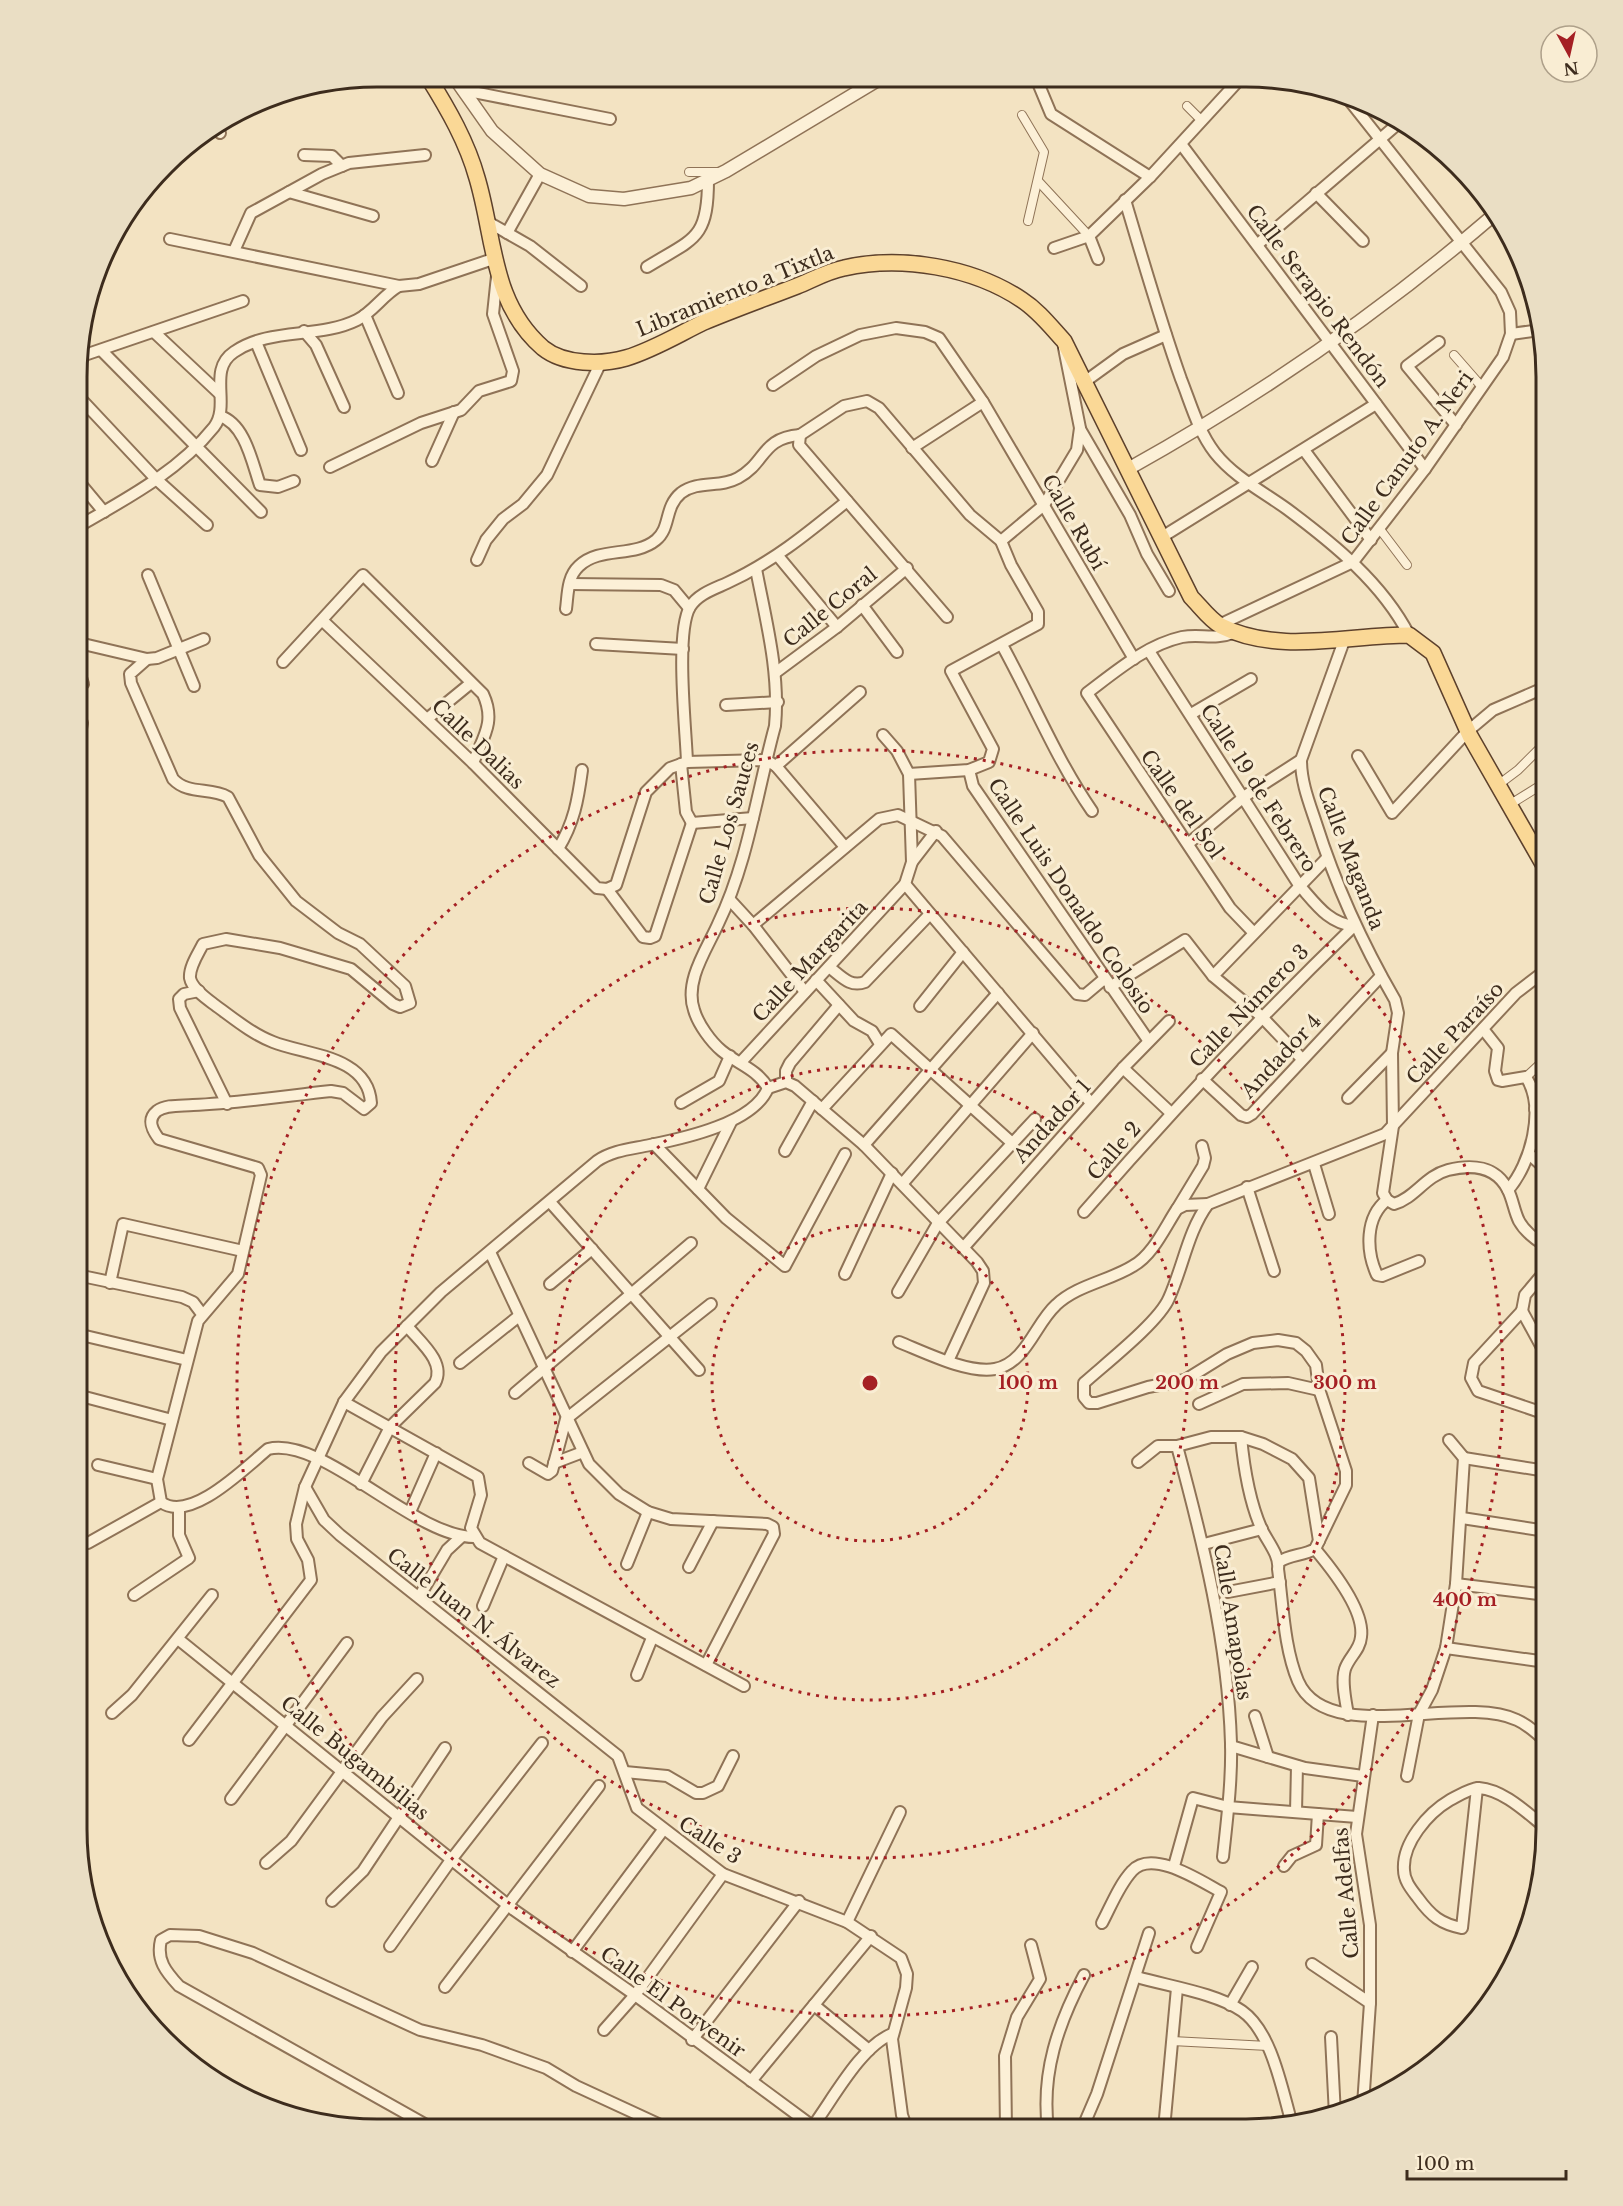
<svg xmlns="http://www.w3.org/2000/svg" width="1623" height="2206" viewBox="0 0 1623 2206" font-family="'Libre Baskerville',serif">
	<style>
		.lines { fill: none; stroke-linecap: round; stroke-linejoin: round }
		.pedestrian-casing { stroke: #8f7357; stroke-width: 10 }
		.minor-casing { stroke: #8f7357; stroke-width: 14 }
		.tertiary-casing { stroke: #8f7357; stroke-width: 15 }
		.primary-casing { stroke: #5d412c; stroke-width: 18 }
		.pedestrian { stroke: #fcf0d7; stroke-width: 8 }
		.minor { stroke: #fcf0d7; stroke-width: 10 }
		.tertiary { stroke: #fcf0d7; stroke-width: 12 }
		.primary { stroke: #fad896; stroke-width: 15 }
		.ring { fill: none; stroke: #a52024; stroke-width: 3; stroke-dasharray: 3 6 }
		.labels { text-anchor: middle; stroke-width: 6; stroke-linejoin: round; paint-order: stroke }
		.street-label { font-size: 20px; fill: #3d2c1d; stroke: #f9edd3 }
		.rim { fill: none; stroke: #3d2c1d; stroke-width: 3 }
		.centre { fill: #a52024; stroke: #f9edd3; stroke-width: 3 }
		.ring-label { font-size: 18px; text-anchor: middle; font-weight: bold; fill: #a52024; stroke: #f9edd3; stroke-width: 6; stroke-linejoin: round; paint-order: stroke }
	</style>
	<rect width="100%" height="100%" fill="#f3e3c2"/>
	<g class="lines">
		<g class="pedestrian-casing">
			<g id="pedestrian">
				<path d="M1187,106L1202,121"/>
				<path d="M1022,115L1044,152L1028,221"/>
				<path d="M689,172H719"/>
				<path d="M1039,182L1089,236"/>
				<path d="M1454,355L1482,387"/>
				<path d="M1379,528L1407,565"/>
				<path d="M1498,785L1518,770L1545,743"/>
				<path d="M1509,805L1546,782"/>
				<path d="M1526,1077L1539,1065L1546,1064"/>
				<path d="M1172,2041L1268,2046"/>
			</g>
		</g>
		<g class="minor-casing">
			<g id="minor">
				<path d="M1036,78L1051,114L1150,177"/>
				<path d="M463,90L610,119"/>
				<path d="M218,128L220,133"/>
				<path d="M1181,144L1425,469"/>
				<path d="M304,155L332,156L342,166"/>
				<path d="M289,192L373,216"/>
				<path d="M1316,193L1363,241"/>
				<path d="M1125,200C1143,260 1160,320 1181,379C1191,404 1198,431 1215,453C1234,477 1262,491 1287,509C1334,544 1382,583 1409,635"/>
				<path d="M488,222L530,246L581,286"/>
				<path d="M507,233L540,174"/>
				<path d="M1089,236L1098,259"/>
				<path d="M170,239L399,286L419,284L493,259"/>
				<path d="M1258,244L1400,122"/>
				<path d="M1054,248L1089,236L1150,177L1240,79"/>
				<path d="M234,251L251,213L322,174L349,163L425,155"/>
				<path d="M647,267C694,238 708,240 708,180"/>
				<path d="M365,315L398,393"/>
				<path d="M304,331L316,345L344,407"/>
				<path d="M154,332L220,394"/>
				<path d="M1511,334L1540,330"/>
				<path d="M256,342L301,450"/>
				<path d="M1439,342L1407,366L1456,425"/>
				<path d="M102,351L261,512"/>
				<path d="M79,357L243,301"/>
				<path d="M1083,383L1123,354L1166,335"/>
				<path d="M773,385L816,356L860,335L896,328L925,332L939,338L983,402L1134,659"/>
				<path d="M79,397L156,479L207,525"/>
				<path d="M79,416L88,408"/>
				<path d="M220,416C245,424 252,462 260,485L278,487L294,481"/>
				<path d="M1080,429L1130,515L1147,554L1169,591"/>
				<path d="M800,435L844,406L867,401L879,408L970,515L1001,541L1011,565L1038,612V624L951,671L993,749L989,762L969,770L909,774"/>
				<path d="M800,435L799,445L947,617"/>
				<path d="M912,448L983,402"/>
				<path d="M1304,450L1371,540"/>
				<path d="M432,461L454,412"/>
				<path d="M330,467L421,423L461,410L479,391L511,381L513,371L493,314L497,276"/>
				<path d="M79,482L104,512"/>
				<path d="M79,526C126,499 179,471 214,427C231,405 207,370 234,352C270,327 319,339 357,320C373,312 383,295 399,286"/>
				<path d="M1162,537L1376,404"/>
				<path d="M1001,541L1044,505L1077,450L1080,428L1064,348"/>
				<path d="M778,556L837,627"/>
				<path d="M477,560L486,540L503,519L523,504L547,475L601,362"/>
				<path d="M756,569C766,621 780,673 775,726C757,792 748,862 718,924C707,949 684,981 694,1010C698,1024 711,1042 722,1051C738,1064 757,1069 768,1088"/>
				<path d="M148,575L194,686"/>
				<path d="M570,584L661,585L674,590L689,608"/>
				<path d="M862,605L897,652"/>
				<path d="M566,609C568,594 567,577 579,566C600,546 634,558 656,540C671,528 664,507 681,493C698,480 720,488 738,478C766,463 761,438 800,435"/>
				<path d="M323,621L473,763L597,888L607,889"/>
				<path d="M1219,625L1353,562L1425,469L1503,357L1511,334L1510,312L1501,292L1345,95"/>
				<path d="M1236,632C1212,641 1202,633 1182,637C1146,645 1115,672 1087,693L1230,908L1253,932"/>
				<path d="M1345,638L1301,760C1301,782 1309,802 1316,823C1336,886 1362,943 1395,1000L1398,1013L1392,1053L1393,1126L1383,1193L1387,1200L1394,1204C1415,1198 1425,1176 1448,1170C1472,1164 1496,1166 1508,1190C1513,1200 1514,1211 1519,1221C1525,1232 1536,1240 1546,1246"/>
				<path d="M79,643L147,659L157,658L204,639"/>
				<path d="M596,644L683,649"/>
				<path d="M1002,645C1033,701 1056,759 1092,811"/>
				<path d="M1149,651L1299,885C1316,904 1328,923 1354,926"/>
				<path d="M147,659L130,674L131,683L173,779C188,795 210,787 228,797L259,855L296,901L338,933L360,944L405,986L410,1003L400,1007L393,1004L351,969L280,948L226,939L203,944C198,954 189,967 190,978C192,989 207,999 215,1005C233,1018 252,1034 273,1042C305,1055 368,1055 371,1103L364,1109L343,1093L331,1091C285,1096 239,1103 193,1105C182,1106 166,1104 157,1111C146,1120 153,1131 159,1139L258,1168L261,1175L238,1274L198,1321L157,1479L161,1502C190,1524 246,1467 268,1449C322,1435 414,1537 474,1537"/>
				<path d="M283,662L363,575L483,694C496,722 483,737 473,763"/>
				<path d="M79,671L83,684"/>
				<path d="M775,673L837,627L907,568"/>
				<path d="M726,705L778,702"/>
				<path d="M78,713L82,723L80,734"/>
				<path d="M1191,714L1251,679"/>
				<path d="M427,719L471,683"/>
				<path d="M1358,756L1392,813L1468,731L1493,710L1546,687"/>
				<path d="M687,762C686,730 675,632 690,607C698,594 714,589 727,583C773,562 809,532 847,501"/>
				<path d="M681,764L686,812L692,823"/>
				<path d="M776,766L845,847"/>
				<path d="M969,770L973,786L1148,1040"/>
				<path d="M692,823L753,818"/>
				<path d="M1189,843L1245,796L1301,760"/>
				<path d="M558,849C574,823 578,800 582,770"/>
				<path d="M1535,852L1546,845"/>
				<path d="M912,862L936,831"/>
				<path d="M905,884L1091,1103"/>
				<path d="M607,889L616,885L646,792L670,768L687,762L766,760L776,766L860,692"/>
				<path d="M607,889L643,937L650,938L655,936L692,823"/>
				<path d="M730,900L753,925L805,992"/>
				<path d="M753,925L879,819L898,815L942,836L1077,994L1085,995L1104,979"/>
				<path d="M829,967C841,976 850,988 865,982L930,914"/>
				<path d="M1213,976L1327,858"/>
				<path d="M816,980L854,1021L872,1031L880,1044"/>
				<path d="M1110,987L1185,940L1213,976L1261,1016L1302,1059"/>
				<path d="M199,991L184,994L179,999L180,1008L227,1104"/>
				<path d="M920,1006L963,952"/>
				<path d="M1483,1029L1498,1048L1495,1071L1498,1080L1502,1081L1526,1077C1546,1108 1531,1164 1508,1190"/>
				<path d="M741,1062L905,884L912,862L909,774L897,751L883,735"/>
				<path d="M1123,1068L1171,1113"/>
				<path d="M1202,1079L1241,1115L1247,1117L1252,1114L1381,976"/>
				<path d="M786,1082V1071L790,1063L839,1005"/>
				<path d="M768,1088L786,1082L795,1086L864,1145L977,1262L983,1271L984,1283L948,1361"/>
				<path d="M1348,1098L1392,1053"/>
				<path d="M681,1103L719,1081L730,1056"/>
				<path d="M822,1109L891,1034L1011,1142"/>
				<path d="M1535,1109L1546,1115"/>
				<path d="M654,1144L726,1218L785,1266L845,1154"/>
				<path d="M864,1145L998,993"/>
				<path d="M785,1151L813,1101"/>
				<path d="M1529,1154L1546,1169"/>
				<path d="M1314,1164L1329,1214"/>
				<path d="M903,1183L1033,1033"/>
				<path d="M1247,1187L1274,1271"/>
				<path d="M698,1189L731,1122"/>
				<path d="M1387,1200C1365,1217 1366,1251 1377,1275L1382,1276L1419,1261"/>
				<path d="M550,1202L699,1370"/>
				<path d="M1177,1209L1203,1166L1205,1158L1202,1146"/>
				<path d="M1084,1212C1171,1112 1259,1018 1354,926"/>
				<path d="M964,1247L1123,1068L1169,1021"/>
				<path d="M490,1252L589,1464L619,1494L648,1512L671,1519L767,1524L773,1527L774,1534L706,1665"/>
				<path d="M845,1274L892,1173"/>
				<path d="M77,1275L182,1297L193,1302L202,1314"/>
				<path d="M110,1283L123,1224L243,1251"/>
				<path d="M550,1284L592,1249"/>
				<path d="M898,1292L938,1223L1035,1119"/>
				<path d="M1522,1311L1474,1363L1471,1378L1478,1391L1546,1414"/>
				<path d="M1522,1311L1546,1355"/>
				<path d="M1522,1311L1525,1295L1546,1270"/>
				<path d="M77,1334L187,1360"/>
				<path d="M899,1342C924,1352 968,1374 995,1369C1026,1363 1035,1324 1056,1305C1077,1285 1109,1281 1133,1266C1153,1255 1165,1227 1177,1209L1185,1205L1208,1204"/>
				<path d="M460,1363L519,1316"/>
				<path d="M515,1393L691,1243"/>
				<path d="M81,1396L172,1420"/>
				<path d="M344,1402L478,1477L481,1495L471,1528L480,1543L744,1686"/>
				<path d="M1199,1404L1243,1384L1288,1383L1319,1390"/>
				<path d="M1241,1437C1244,1469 1249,1501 1262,1530C1268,1542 1280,1556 1278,1569C1283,1605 1284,1648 1298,1681C1327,1748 1461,1693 1517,1720C1528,1725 1537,1733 1546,1742"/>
				<path d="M1449,1440L1464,1458"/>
				<path d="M1177,1446C1203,1542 1228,1642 1231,1743C1232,1781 1227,1819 1223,1857"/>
				<path d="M1464,1458L1546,1471"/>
				<path d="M1138,1462L1158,1446H1177L1211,1437H1241L1263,1444L1292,1459L1309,1478L1319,1541"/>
				<path d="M529,1463L548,1474L552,1471L566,1419L711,1304"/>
				<path d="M554,1463L583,1452"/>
				<path d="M98,1465L157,1479"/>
				<path d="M361,1484L390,1427L435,1383C446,1362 420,1342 407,1326"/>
				<path d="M305,1487L324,1520L340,1535L618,1756L637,1808L723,1874L847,1922L901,1958L907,1974L906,1988L892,2039L902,2115L907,2129"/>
				<path d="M410,1512L436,1453"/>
				<path d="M1462,1518L1546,1531"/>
				<path d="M88,1543L161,1502"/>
				<path d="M1204,1544L1262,1529"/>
				<path d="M1315,1549C1331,1568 1365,1610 1361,1637C1360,1650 1349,1657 1345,1669C1341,1682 1346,1702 1348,1715"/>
				<path d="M1279,1562C1290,1554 1303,1556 1315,1549L1346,1485V1471L1319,1389L1316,1365L1306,1351L1296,1343L1278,1340L1253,1343L1227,1354L1185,1380L1148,1387L1097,1403H1089L1084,1397V1383C1105,1364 1159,1322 1169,1298C1183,1267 1188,1231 1208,1204L1385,1134L1516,993L1546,970"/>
				<path d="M627,1564L648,1512"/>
				<path d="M689,1567L713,1521"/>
				<path d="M1456,1584L1546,1595"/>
				<path d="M1228,1592L1280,1582"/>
				<path d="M134,1595L189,1558L179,1535V1509"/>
				<path d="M419,1597L447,1550L461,1537"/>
				<path d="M483,1606L504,1556"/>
				<path d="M178,1639L514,1910L635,1995L815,2128"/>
				<path d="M1446,1648L1546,1662"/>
				<path d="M637,1675L652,1638"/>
				<path d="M112,1713L132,1695L212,1595"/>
				<path d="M1255,1716L1268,1757"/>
				<path d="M189,1740L311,1580L308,1560L297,1539L296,1524L305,1487L344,1402L381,1352L441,1292L597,1161C613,1150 632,1149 650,1145C685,1138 754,1123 768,1088"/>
				<path d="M1231,1746L1305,1768L1363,1776"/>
				<path d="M625,1772L667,1776L696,1793H703L718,1786L733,1756"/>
				<path d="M1407,1776L1419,1714L1432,1690L1446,1648L1456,1584L1464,1458"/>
				<path d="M1477,1788L1462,1928C1441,1924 1431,1916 1418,1898C1412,1890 1404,1881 1404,1870C1402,1843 1428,1813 1450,1800C1458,1796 1470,1788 1479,1788C1504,1790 1527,1813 1546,1828"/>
				<path d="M231,1799L347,1643"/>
				<path d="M1296,1812L1297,1766"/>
				<path d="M266,1863L291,1841L382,1717L417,1679"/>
				<path d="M1174,1866L1193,1798L1228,1807L1357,1817"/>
				<path d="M1284,1866L1292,1856L1316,1845L1318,1814"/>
				<path d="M332,1901L363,1871L445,1748"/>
				<path d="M847,1922L900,1812"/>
				<path d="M1102,1923C1111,1906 1119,1885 1132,1871C1152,1848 1202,1882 1221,1892L1197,1947"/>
				<path d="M390,1946L451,1860L542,1743"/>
				<path d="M572,1952L663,1830"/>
				<path d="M1312,1964L1370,2003"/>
				<path d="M1137,1977C1167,1986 1216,1993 1242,2011C1272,2032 1282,2090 1292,2124"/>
				<path d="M445,1987L599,1786"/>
				<path d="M814,2005L869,2050"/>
				<path d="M1230,2005L1252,1967"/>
				<path d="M604,2030L635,1995L723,1874"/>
				<path d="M1331,2037L1335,2115"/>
				<path d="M692,2040L799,1901"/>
				<path d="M751,2081L871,1936"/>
				<path d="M1363,2105L1370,2003V1925L1356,1834L1373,1715"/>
				<path d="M1308,2121H1310"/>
				<path d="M813,2126C833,2099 861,2046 892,2034"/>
				<path d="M430,2127L179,1986C166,1972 156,1960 161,1940L170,1935L199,1936L253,1953L420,2030L482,2045L546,2068L576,2086L667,2128"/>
				<path d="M1006,2129L1005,2056L1017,2017L1040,1979L1031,1945"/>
				<path d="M1048,2129C1041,2073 1058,2024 1084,1975"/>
				<path d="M1082,2129L1097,2094L1149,1933"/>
				<path d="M1164,2129L1177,1988"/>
			</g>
		</g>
		<g class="tertiary-casing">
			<g id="tertiary">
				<path d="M454,77L492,131L540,174L589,196L624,199L691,188L726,171L881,78"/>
				<path d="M1128,469C1261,395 1380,313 1495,214"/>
			</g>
		</g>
		<g class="primary-casing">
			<path id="primary" d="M428,77C448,109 467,142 477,178C495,238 491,303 543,348C564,365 602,365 626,358C653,350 679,334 704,322C735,309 766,298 797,286C812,280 828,271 844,268C901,255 973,267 1022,300C1039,311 1051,327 1064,341L1191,597C1200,606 1210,620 1221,626C1278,655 1348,635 1409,635L1433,653L1470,736L1546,869"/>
		</g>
		<use href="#pedestrian" class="pedestrian"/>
		<use href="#minor" class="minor"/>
		<use href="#tertiary" class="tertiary"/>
		<use href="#primary" class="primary"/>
	</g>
	<g class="ring">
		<circle cx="870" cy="1383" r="158"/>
		<circle cx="870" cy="1383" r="317"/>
		<circle cx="870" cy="1383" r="475"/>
		<circle cx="870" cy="1383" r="633"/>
	</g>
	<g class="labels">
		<g class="street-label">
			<text transform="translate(735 291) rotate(-22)" y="7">Libramiento a Tixtla</text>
			<text transform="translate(1318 296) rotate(53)" y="7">Calle Serapio Rendón</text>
			<text transform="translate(1407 458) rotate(-54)" y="7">Calle Canuto A. Neri</text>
			<text transform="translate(1074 522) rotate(60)" y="7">Calle Rubí</text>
			<text transform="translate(830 607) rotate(-39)" y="7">Calle Coral</text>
			<text transform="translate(478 744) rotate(44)" y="7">Calle Dalias</text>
			<text transform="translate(1259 788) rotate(57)" y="7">Calle 19 de Febrero</text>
			<text transform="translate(1182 804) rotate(55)" y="7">Calle del Sol</text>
			<text transform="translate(729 823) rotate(-74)" y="7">Calle Los Sauces</text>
			<text transform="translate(1351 858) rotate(69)" y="7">Calle Maganda</text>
			<text transform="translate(1071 896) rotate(56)" y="7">Calle Luis Donaldo Colosio</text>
			<text transform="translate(810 961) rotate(-47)" y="7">Calle Margarita</text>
			<text transform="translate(1249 1006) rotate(-46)" y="7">Calle Número 3</text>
			<text transform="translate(1455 1033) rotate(-47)" y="7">Calle Paraíso</text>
			<text transform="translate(1281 1056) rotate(-47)" y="7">Andador 4</text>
			<text transform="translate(1052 1121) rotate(-48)" y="7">Andador 1</text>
			<text transform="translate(1114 1151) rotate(-49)" y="7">Calle 2</text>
			<text transform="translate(474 1618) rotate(38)" y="7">Calle Juan N. Álvarez</text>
			<text transform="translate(1233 1622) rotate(81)" y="7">Calle Amapolas</text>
			<text transform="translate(355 1758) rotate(39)" y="7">Calle Bugambilias</text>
			<text transform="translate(710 1840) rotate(33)" y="7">Calle 3</text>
			<text transform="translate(1346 1893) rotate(-95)" y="7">Calle Adelfas</text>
			<text transform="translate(673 2002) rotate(36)" y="7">Calle El Porvenir</text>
		</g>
	</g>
	<path d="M0 0H1623V2206H0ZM377 87H1246A290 290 0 0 1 1536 377V1829A290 290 0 0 1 1246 2119H377A290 290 0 0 1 87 1829V377A290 290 0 0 1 377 87Z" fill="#eadec4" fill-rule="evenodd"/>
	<path class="rim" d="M377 87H1246A290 290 0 0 1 1536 377V1829A290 290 0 0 1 1246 2119H377A290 290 0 0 1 87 1829V377A290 290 0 0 1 377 87Z"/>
	<circle cx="870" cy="1383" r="9" class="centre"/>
	<g class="ring-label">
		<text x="1028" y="1389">100 m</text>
		<text x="1187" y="1389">200 m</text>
		<text x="1345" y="1389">300 m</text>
		<text x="1465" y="1606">400 m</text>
	</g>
	<g transform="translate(1569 54) rotate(172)"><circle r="28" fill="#f9edd3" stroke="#aea08a" stroke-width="1.5"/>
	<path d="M0-4.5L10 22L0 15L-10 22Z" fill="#a52024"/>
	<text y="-9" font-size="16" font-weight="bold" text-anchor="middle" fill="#3d2c1d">N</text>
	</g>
	<path d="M1407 2170v9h159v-9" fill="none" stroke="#3d2c1d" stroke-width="3"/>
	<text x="1416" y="2170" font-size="18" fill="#3d2c1d" stroke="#f9edd3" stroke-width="4.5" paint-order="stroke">100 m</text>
</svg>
